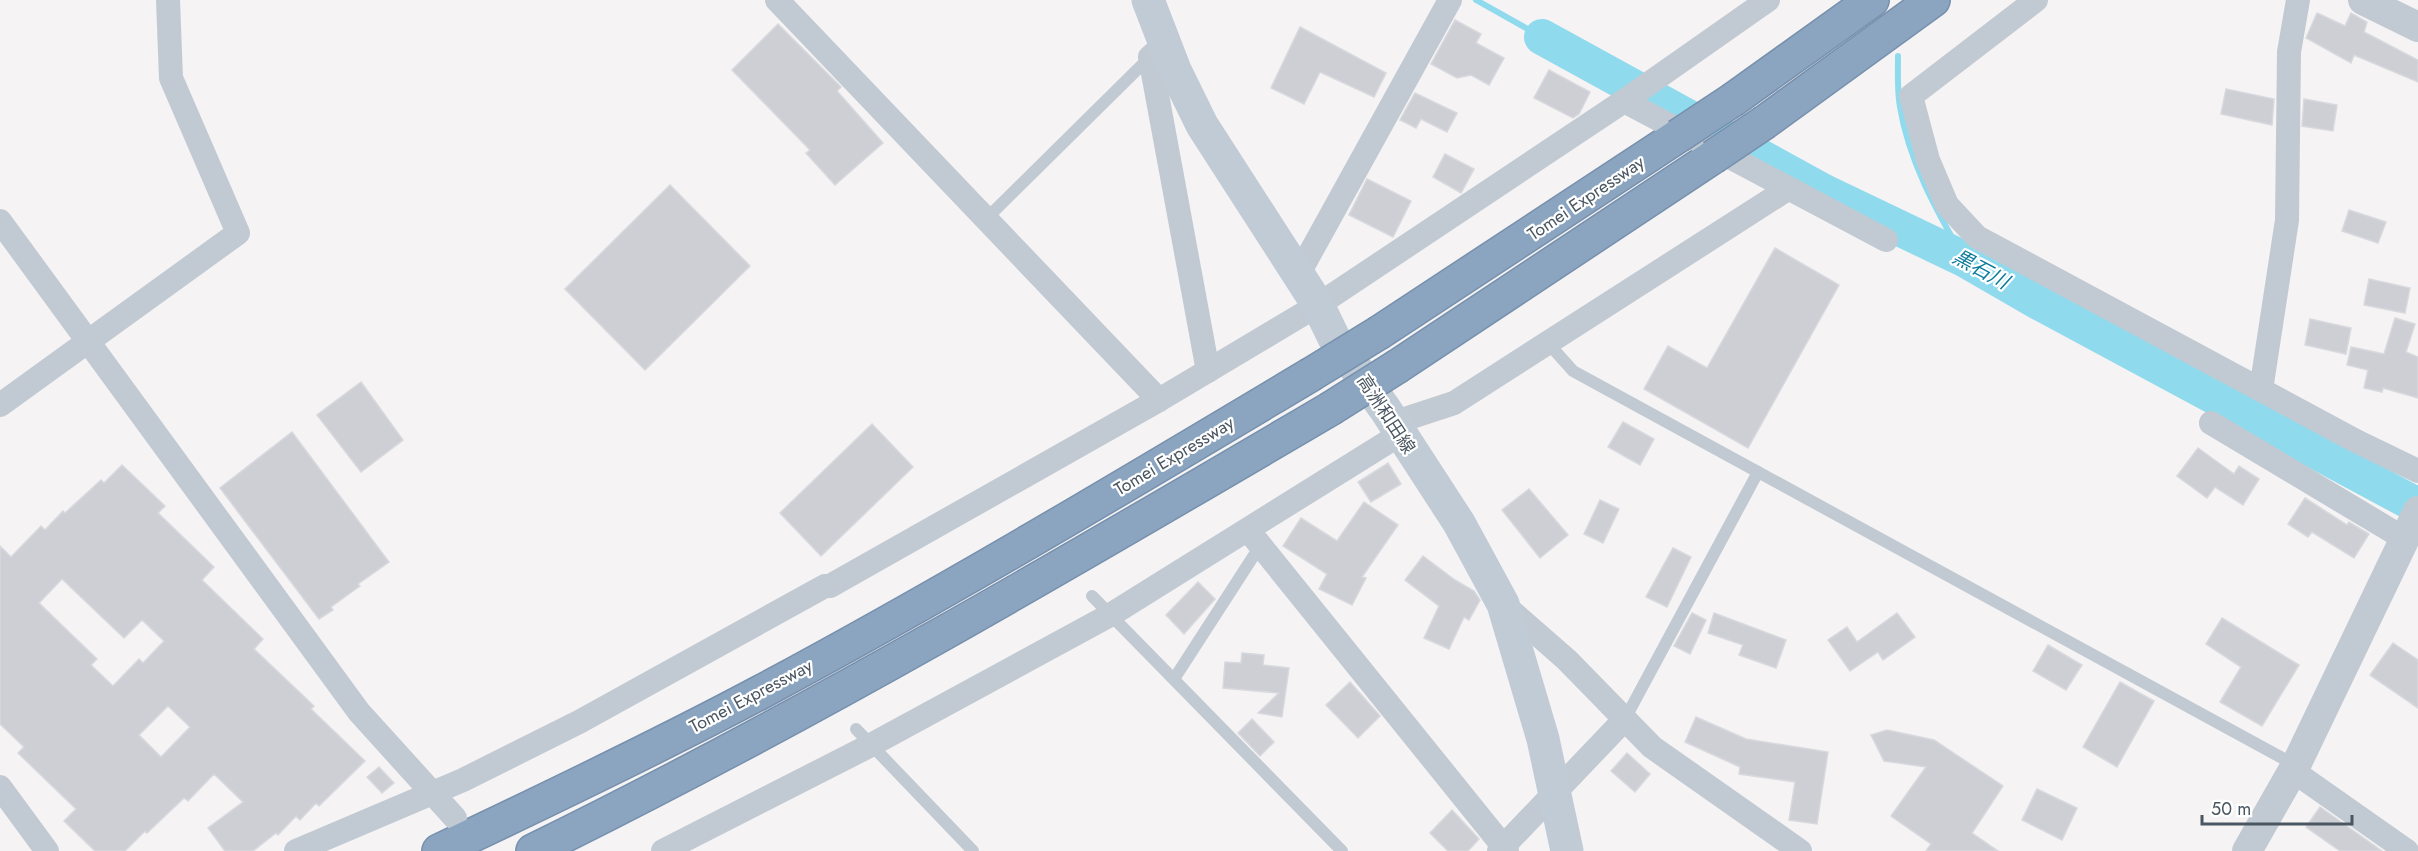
<svg xmlns="http://www.w3.org/2000/svg" width="2418" height="851" viewBox="0 0 2418 851" font-family="Jost,'Noto Sans JP',sans-serif">
	<style>
		.lines { fill: none; stroke-linecap: round; stroke-linejoin: round }
		.stream { stroke: #90daee; stroke-width: 6 }
		.river { stroke: #90daee; stroke-width: 36 }
		.building { fill: #cdcfd5; stroke: #d7d9de; stroke-width: 1.5; fill-rule: evenodd }
		.motorway-casing { stroke: #7690ad; stroke-width: 36 }
		.service { stroke: #c1cad2; stroke-width: 12 }
		.minor { stroke: #c1cad2; stroke-width: 24 }
		.tertiary { stroke: #c1cad2; stroke-width: 30 }
		.secondary { stroke: #c1cbd6; stroke-width: 33 }
		.motorway { stroke: #8ba5c1; stroke-width: 33 }
		.motorway-bridge-casing { stroke: #7690ad; stroke-width: 36; stroke-linecap: butt }
		.motorway-bridge { stroke: #8ba5c1; stroke-width: 33 }
		.labels { text-anchor: middle; stroke-width: 4.5; stroke-linejoin: round; paint-order: stroke }
		.street-label { font-size: 18px; fill: #4a5661; stroke: #fff }
		.water-label { font-size: 20px; font-style: italic; fill: #0c7c9b; stroke: #fff }
	</style>
	<rect width="100%" height="100%" fill="#f5f3f3"/>
	<g class="lines">
		<g class="stream">
			<path d="M1476,0L1542,37"/>
			<path d="M1898,56C1898,73 1897,91 1900,107C1909,162 1937,211 1964,259"/>
		</g>
		<path class="river" d="M1542,37L1824,192L1964,259L2035,300L2418,506"/>
	</g>
	<g class="building">
		<path d="M2317,13L2345,26L2351,13L2367,22L2364,32L2418,60V82L2354,55L2351,63L2306,38Z"/>
		<path d="M1455,20L1481,34L1476,43L1504,58L1489,85L1471,75L1457,78L1431,64Z"/>
		<path d="M778,24L841,87L837,91L883,143L835,185L806,153L810,150L732,70Z"/>
		<path d="M1300,27L1386,73L1374,97L1320,72L1304,104L1271,88Z"/>
		<path d="M1549,70L1590,92L1579,114L1573,118L1534,98Z"/>
		<path d="M2226,89L2274,99L2272,125L2221,114Z"/>
		<path d="M1415,93L1457,113L1447,132L1421,119L1416,128L1400,120Z"/>
		<path d="M2304,99L2337,105L2333,131L2302,126Z"/>
		<path d="M1445,154L1474,169L1461,193L1433,177Z"/>
		<path d="M1367,179L1411,201L1393,237L1349,215Z"/>
		<path d="M670,185L750,266L645,370L565,289Z"/>
		<path d="M2349,210L2386,222L2378,243L2342,231Z"/>
		<path d="M1775,248L1839,285L1748,448L1644,389L1668,346L1707,368Z"/>
		<path d="M2369,279L2410,288L2405,313L2364,305Z"/>
		<path d="M2395,318L2415,324L2406,352L2418,357V398L2383,388L2382,392L2364,388L2368,370L2347,365L2351,347L2384,354Z"/>
		<path d="M2310,319L2351,328L2346,354L2305,345Z"/>
		<path d="M361,382L403,440L361,472L317,415Z"/>
		<path d="M1623,422L1654,439L1640,465L1608,447Z"/>
		<path d="M872,424L913,467L821,556L780,513Z"/>
		<path d="M292,432L389,562L358,584L360,586L331,607L333,610L319,619L220,488Z"/>
		<path d="M2198,448L2234,474L2239,466L2259,479L2243,505L2215,487L2207,498L2177,476Z"/>
		<path d="M1388,463L1401,484L1371,502L1358,482Z"/>
		<path d="M122,465L165,506L158,513L214,567L202,580L263,639L254,649L314,706L311,709L365,761L319,806L316,803L300,820L296,816L278,835L276,833L253,851H225L208,828L243,802L214,774L188,801L184,798L147,833L145,831L125,851H95L64,821L76,809L18,753L24,747L0,724V546L11,557L41,526L45,530L63,511L65,513L101,480L104,483ZM62,579L124,638L142,620L164,641L143,663L139,659L113,686L91,665L97,659L39,603ZM168,706L190,727L161,757L139,735Z"/>
		<path d="M1529,489L1568,535L1540,558L1502,510Z"/>
		<path d="M2305,498L2347,525L2349,522L2369,534L2354,558L2312,532L2308,537L2288,524Z"/>
		<path d="M1600,500L1619,509L1603,543L1584,534Z"/>
		<path d="M1364,502L1398,525L1362,577L1366,578L1352,605L1319,589L1327,574L1283,546L1301,518L1337,541Z"/>
		<path d="M1673,548L1691,557L1667,607L1646,597Z"/>
		<path d="M1423,556L1455,580L1474,591L1480,600L1469,620L1464,617L1449,649L1424,638L1439,606L1405,580Z"/>
		<path d="M1198,582L1215,599L1184,634L1166,615Z"/>
		<path d="M1692,613L1706,620L1690,654L1674,646Z"/>
		<path d="M1714,613L1786,640L1776,668L1739,655L1743,645L1708,633Z"/>
		<path d="M1897,613L1915,637L1883,660L1878,652L1850,671L1828,640L1847,627L1857,642Z"/>
		<path d="M2222,618L2299,665L2262,726L2220,702L2241,667L2206,644Z"/>
		<path d="M2393,643L2418,660V708L2370,675Z"/>
		<path d="M2048,645L2082,665L2066,690L2033,671Z"/>
		<path d="M1242,653L1264,655L1263,665L1289,668L1282,717L1258,713L1279,693L1223,688L1225,662L1241,663Z"/>
		<path d="M1350,682L1380,716L1358,738L1326,705Z"/>
		<path d="M2120,682L2154,701L2117,767L2083,747Z"/>
		<path d="M1696,717L1746,739L1828,752L1817,824L1789,820L1795,782L1739,774L1740,767L1685,742Z"/>
		<path d="M1252,719L1274,742L1260,756L1238,733Z"/>
		<path d="M1887,730L1934,740L2003,786L1972,833L1998,851H1926L1931,844L1891,816L1926,767L1884,761L1871,735Z"/>
		<path d="M1627,753L1650,774L1635,792L1611,771Z"/>
		<path d="M379,767L394,783L382,793L367,777Z"/>
		<path d="M2037,789L2077,808L2062,840L2022,820Z"/>
		<path d="M2320,807L2382,851H2340L2306,827Z"/>
		<path d="M1452,810L1479,839L1468,851H1448L1430,833Z"/>
	</g>
	<g class="lines">
		<g class="motorway-casing">
			<g id="motorway">
				<path d="M1734,99L1872,0"/>
				<path d="M1765,122L1933,0"/>
				<path d="M1380,332L1678,136"/>
				<path d="M1398,366L1713,157"/>
				<path d="M439,851C547,800 656,748 761,692C948,592 1129,483 1310,375"/>
				<path d="M533,851C806,717 1068,563 1330,409"/>
			</g>
		</g>
		<g class="service">
			<path d="M986,219L1150,57"/>
			<path d="M1548,343L1573,371L1758,472"/>
			<path d="M1092,596L1342,851"/>
			<path d="M1174,679L1260,546"/>
			<path d="M1625,719L1758,472L2295,765"/>
			<path d="M856,729L973,851"/>
		</g>
		<g class="minor">
			<path d="M777,0L1159,400"/>
			<path d="M2036,0L1911,96L1928,160L1947,205L1977,237L2356,441L2418,471"/>
			<path d="M1165,44L1150,57L1208,371"/>
			<path d="M1624,101L1886,240"/>
			<path d="M0,221L359,712L455,818"/>
			<path d="M1298,275L1450,0"/>
			<path d="M2261,390L2287,220L2289,52L2298,0"/>
			<path d="M0,405L238,233L171,78L168,0"/>
			<path d="M1393,423L1454,403L1786,190"/>
			<path d="M2211,423L2405,539"/>
			<path d="M1248,530L1507,851"/>
			<path d="M1503,604L1567,660L1652,747L1800,851"/>
			<path d="M2293,771L2407,851"/>
			<path d="M0,787L47,851"/>
			<path d="M296,851L463,780L579,722L825,586H830L1159,400L1318,305L1624,101L1768,0"/>
			<path d="M663,851L871,745L1112,614L1399,435"/>
			<path d="M1499,851L1625,719"/>
		</g>
		<g class="tertiary">
			<path d="M2363,0L2418,27"/>
			<path d="M2247,851L2296,765L2418,511"/>
		</g>
		<path class="secondary" d="M1148,0L1175,70L1202,125L1318,305L1334,338L1385,409L1459,523L1503,604L1543,739L1567,851"/>
		<use href="#motorway" class="motorway"/>
		<g class="motorway-bridge-casing">
			<g id="motorway-bridge">
				<path d="M1678,136L1734,99"/>
				<path d="M1713,157L1765,122"/>
				<path d="M1310,375L1380,332"/>
				<path d="M1330,409L1398,366"/>
			</g>
		</g>
		<use href="#motorway-bridge" class="motorway-bridge"/>
	</g>
	<g class="labels">
		<g class="street-label">
			<text transform="translate(1586 198) rotate(-34)" y="6">Tomei Expressway</text>
			<text transform="translate(1386 414) rotate(57)" y="6">高洲和田線</text>
			<text transform="translate(1174 456) rotate(-31)" y="6">Tomei Expressway</text>
			<text transform="translate(751 696) rotate(-28)" y="6">Tomei Expressway</text>
		</g>
		<g class="water-label">
			<text transform="translate(1981 269) rotate(28)" y="7">黒石川</text>
		</g>
	</g>
	<path d="M2202 815v9h150v-9" fill="none" stroke="#4a5661" stroke-width="3"/>
	<text x="2211" y="815" font-size="18" fill="#4a5661" stroke="#ffffff" stroke-width="4.5" paint-order="stroke">50 m</text>
</svg>
